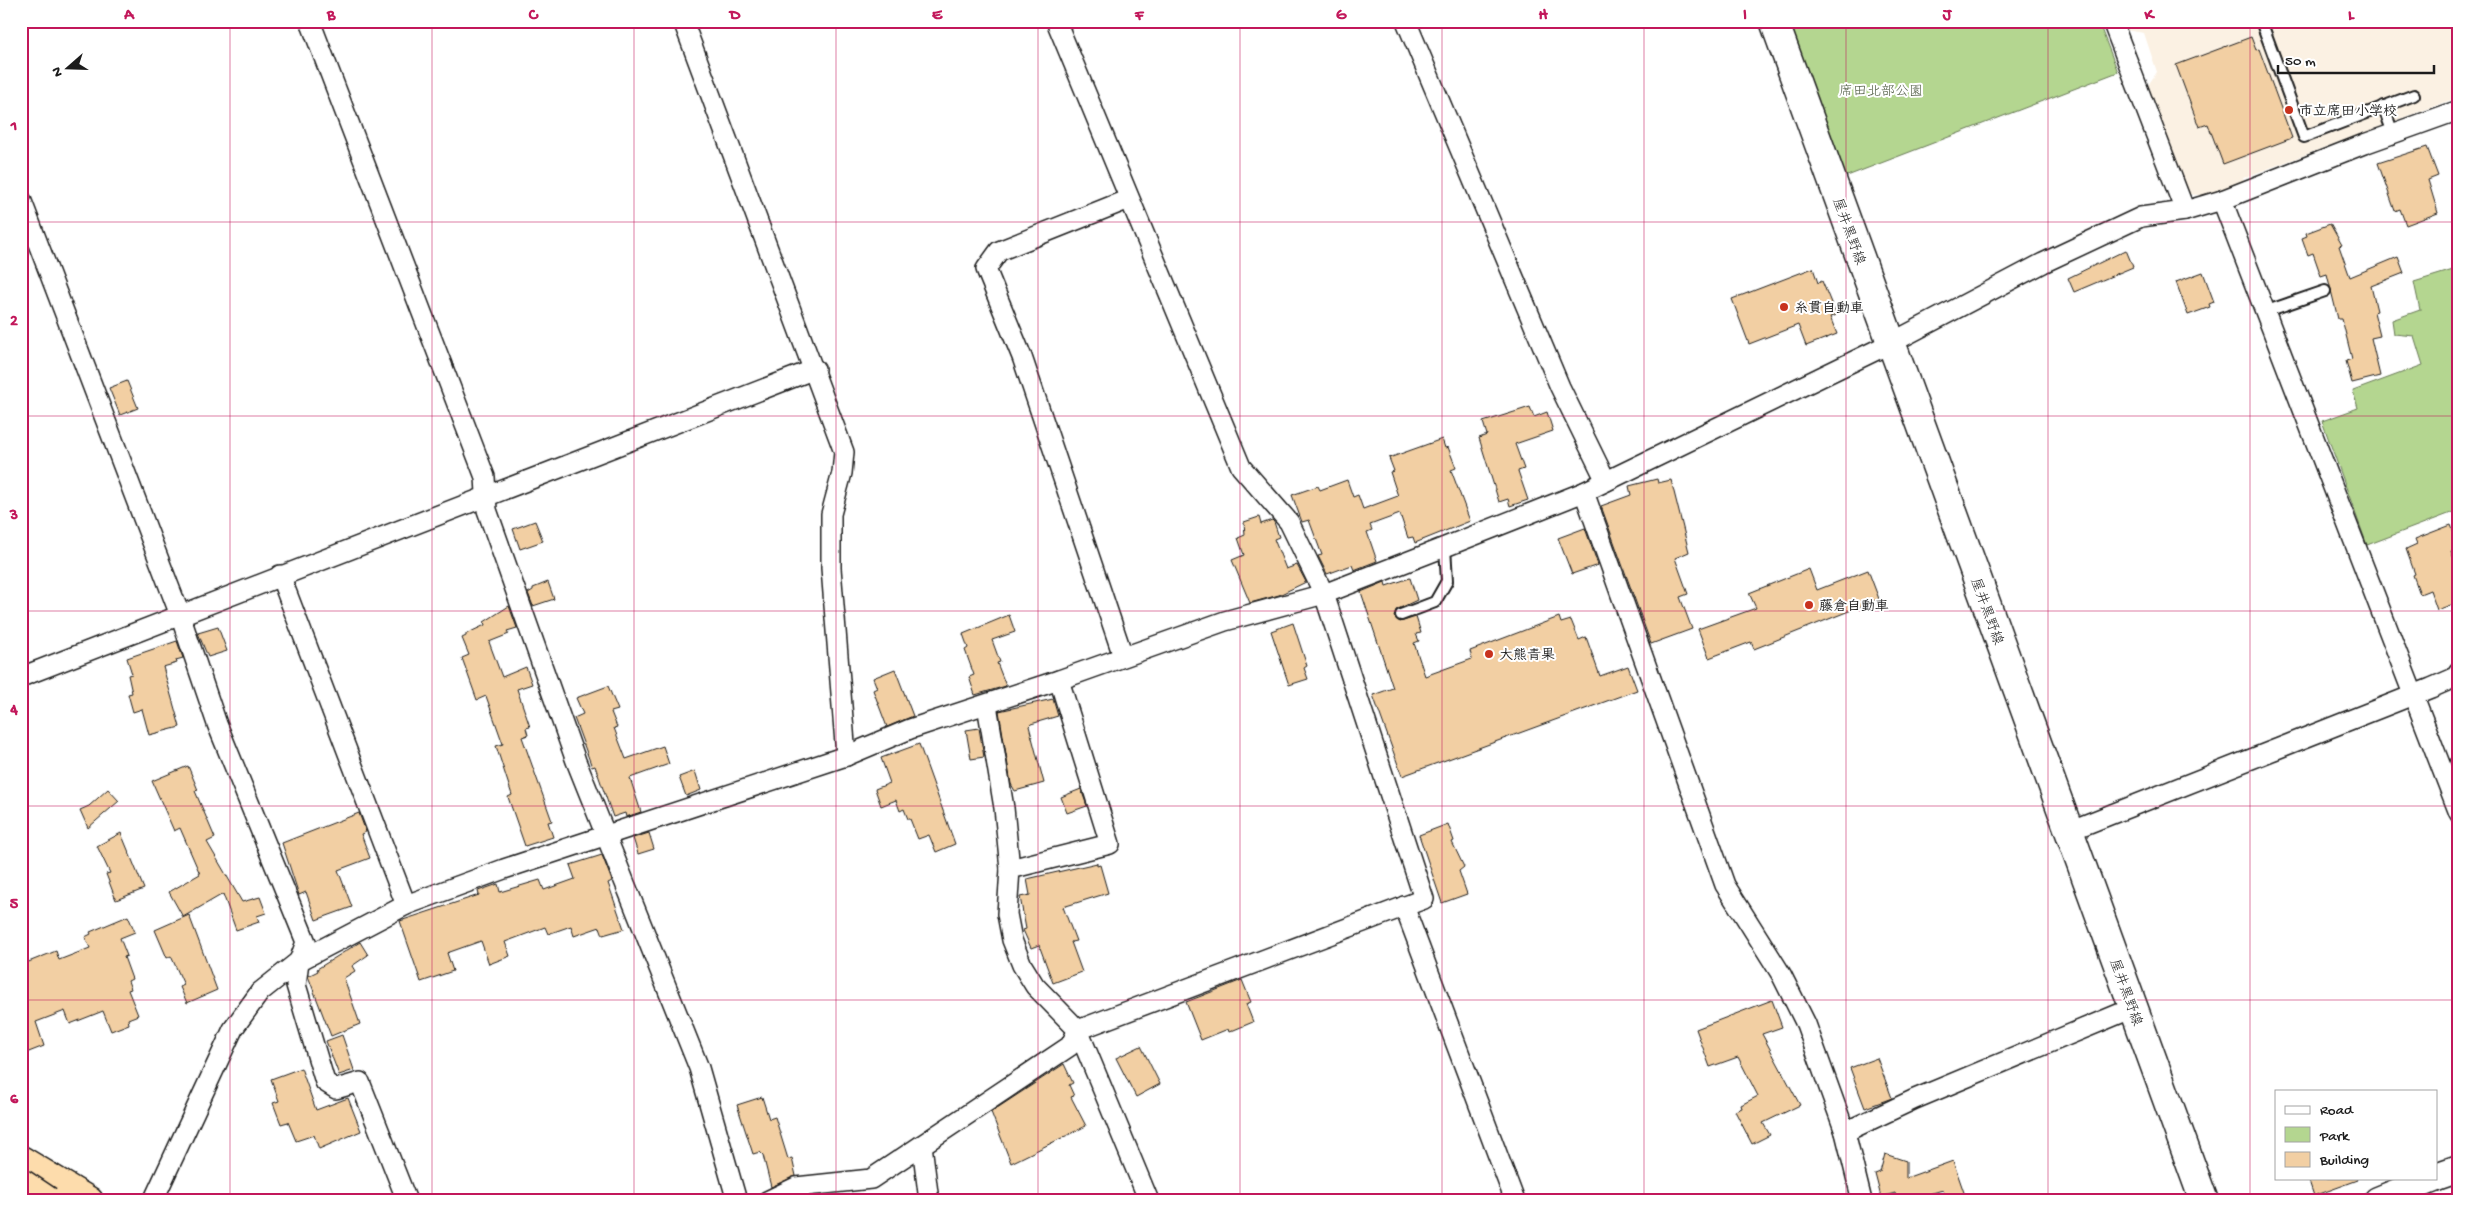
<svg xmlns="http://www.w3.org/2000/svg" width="2480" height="1222" viewBox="0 0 2480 1222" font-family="'Gochi Hand','Klee One',sans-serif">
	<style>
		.built { fill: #fbf1e3 }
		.green { fill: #b4d690; stroke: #687956 }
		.building { fill: #f2cfa3; stroke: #1c1c1c }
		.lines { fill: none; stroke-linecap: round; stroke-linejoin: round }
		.lane-casing { stroke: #1c1c1c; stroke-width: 14 }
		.street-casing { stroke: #1c1c1c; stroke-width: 22 }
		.secondary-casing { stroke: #1c1c1c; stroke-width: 31 }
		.highway-casing { stroke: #1c1c1c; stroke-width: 31 }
		.lane { stroke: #fff; stroke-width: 10 }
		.street { stroke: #fff; stroke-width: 19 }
		.secondary { stroke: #fff; stroke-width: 28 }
		.highway { stroke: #fddcac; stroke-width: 28 }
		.highway-bridge-casing { stroke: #1c1c1c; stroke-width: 31; stroke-linecap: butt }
		.highway-bridge { stroke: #fddcac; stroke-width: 28 }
		.grid { fill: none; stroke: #c2185b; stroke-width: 1; stroke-opacity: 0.55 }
		.poi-dot { fill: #c8321e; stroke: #fff; stroke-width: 2 }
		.labels { text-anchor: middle; stroke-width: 4; stroke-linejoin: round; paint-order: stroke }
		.park-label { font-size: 14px; fill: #515d45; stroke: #fff }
		.poi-label { font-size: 14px; font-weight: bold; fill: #1c1c1c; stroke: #fff; text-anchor: start }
		.street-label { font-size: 14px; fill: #1c1c1c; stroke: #fff }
		.neatline { fill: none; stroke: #c2185b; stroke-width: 2 }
		.grid-label { font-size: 16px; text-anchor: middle; font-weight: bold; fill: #c2185b }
	</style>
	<rect width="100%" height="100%" fill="#fff"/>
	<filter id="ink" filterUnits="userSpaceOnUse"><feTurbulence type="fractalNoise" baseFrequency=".02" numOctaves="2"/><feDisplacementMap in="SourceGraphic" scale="10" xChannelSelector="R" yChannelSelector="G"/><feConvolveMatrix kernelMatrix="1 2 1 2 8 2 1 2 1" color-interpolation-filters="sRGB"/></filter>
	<g filter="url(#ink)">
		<path class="built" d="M2122,21H2459V97L2243,178L2245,182L2209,196L2188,194L2146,88L2157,72L2144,33L2125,30Z"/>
		<g class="green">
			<path d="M1784,21H2098L2118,72L1842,178Z"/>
			<path d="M2453,270L2459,287V510L2367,545L2322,421L2358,408L2353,391L2423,365L2414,336L2394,334L2392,320L2420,310L2414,282Z"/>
		</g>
		<g class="building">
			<path d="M2251,37L2256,50L2259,49L2292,138L2223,164L2208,124L2199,127L2176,65Z"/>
			<path d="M2427,147L2438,176L2428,180L2438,213L2406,225L2400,209L2395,211L2378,163Z"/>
			<path d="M2330,224L2342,245L2339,246L2350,277L2398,257L2404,273L2371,286L2377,311L2374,312L2380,336L2371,338L2380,376L2352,383L2346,361L2352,359L2342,319H2338L2327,274L2321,276L2313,253L2308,255L2302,238L2307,236L2306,233Z"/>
			<path d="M2126,250L2133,267L2074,292L2068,278Z"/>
			<path d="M1813,268L1818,283L1822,281L1836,315L1830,317L1837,334L1806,346L1798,325L1749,344L1732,299Z"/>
			<path d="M2203,272L2214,302L2209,304L2210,307L2188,315L2176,282Z"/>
			<path d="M127,381L138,408L120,415L109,388Z"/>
			<path d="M1530,407L1534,417L1547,412L1553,431L1515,444L1524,469L1518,471L1528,500L1510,506L1508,499L1499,502L1479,438L1487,435L1483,422Z"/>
			<path d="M1442,439L1445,448L1448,447L1456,468L1451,470L1470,521L1415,543L1413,537L1408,538L1400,514L1370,525L1372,530L1367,532L1377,561L1354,570L1352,565L1327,574L1318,556L1322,555L1309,520L1302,522L1292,495L1318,486L1320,490L1347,480L1353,497L1358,495L1363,509L1398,496L1390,472L1394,471L1389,458Z"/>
			<path d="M1657,479L1658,483L1671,480L1689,552L1675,558L1688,594L1680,597L1692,629L1651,644L1601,506L1631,495L1629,486Z"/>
			<path d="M1259,517L1261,524L1272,520L1274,522L1279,537L1274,539L1286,569L1297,565L1306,582L1279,595L1250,603L1232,560L1244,555L1238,538L1245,535L1244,522Z"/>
			<path d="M535,521L543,541L520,549L513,529Z"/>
			<path d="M2451,525L2459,545V548L2451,551L2459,572V602L2437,610L2430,590L2420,594L2413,575L2415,574L2406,549L2417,544L2415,539Z"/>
			<path d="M1585,528L1598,565L1572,574L1558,538Z"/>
			<path d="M1809,569L1817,590L1868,570L1879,599L1754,649L1751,642L1709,658L1698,629L1756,608L1749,593Z"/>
			<path d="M1410,578L1417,600L1396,610L1394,617L1400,622L1416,617L1421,633L1416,634L1419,641L1414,643L1425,676L1472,659L1470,651L1559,617L1561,623L1571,620L1579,640L1586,637L1600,676L1628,666L1637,690L1402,776L1373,695L1393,688L1361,592L1385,582L1386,586Z"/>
			<path d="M548,582L554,599L533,606L528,593L533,590V588Z"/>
			<path d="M509,606L517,628L507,631L509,634L489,642L502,677L526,667L532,684L517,689L530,727L526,728L528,735L522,737L552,821L548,822L553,837L525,846L508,797L512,795L496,746L503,744L486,696L477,700L462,658L469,655L462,638L466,636V634L485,625L484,622Z"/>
			<path d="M1009,615L1015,632L992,640L1000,662L997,663L1006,686L975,695L969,677L974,675L965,650L968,648L963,634Z"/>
			<path d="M1293,623L1307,666L1304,668L1308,679L1289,685L1271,631Z"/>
			<path d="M218,627L227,651L208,657L198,633Z"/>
			<path d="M177,641L183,658L176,660L177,663L163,667L180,727L149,735L142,709L133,712L128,694L132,693L128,675L132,674L127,658Z"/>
			<path d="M895,669L913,716L887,727L873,690L877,688L873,678Z"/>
			<path d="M608,686L618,710L611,712L617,727L614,728L626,759L663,746L669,764L630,778L641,812L626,817L625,813L613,817L595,766L592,767L574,718L583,714L576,698Z"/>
			<path d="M1053,699L1058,716L1031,724L1029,726L1044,783L1015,791L1011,784L999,711Z"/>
			<path d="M979,728L984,757L971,759L966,730Z"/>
			<path d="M919,744L955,844L936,852L929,835L918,839L910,819H908L904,809L900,811L896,800L881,806L875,789L890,783L881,758Z"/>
			<path d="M188,766L198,790L195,791L215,838L207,842L242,902L260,897L266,913L257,916L259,922L236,930L223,894L183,917L169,892L200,874L180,828L174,831L152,781Z"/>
			<path d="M695,771L701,790L686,796L679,777Z"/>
			<path d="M108,789L119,801L88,828L80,810L89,806Z"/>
			<path d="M1081,789L1087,806L1067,813L1061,797Z"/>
			<path d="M359,813L366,832L361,834L370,858L338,870L352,907L316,920L306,892L299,895L282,843Z"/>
			<path d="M1448,824L1454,841L1452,842L1464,867L1459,871L1467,894L1442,903L1419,835Z"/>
			<path d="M121,833L144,889L116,900L106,874L110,873L97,846Z"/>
			<path d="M649,833L654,849L638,854L633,838Z"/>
			<path d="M602,855L612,881L608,883L624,929L603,935L600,927L574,936L571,926L548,934L545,927L505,942L510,956L489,964L481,941L447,953L453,971L421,982L400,921L479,895L478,891L498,884L500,892L540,880L544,890L575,879L570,865Z"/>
			<path d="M1097,863V866L1100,865L1108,893L1063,907L1076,941L1071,942L1082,972L1053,983L1039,945L1031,948L1023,930L1026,929L1020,897L1030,895L1027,879Z"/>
			<path d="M189,915L217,990L187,1003L180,987L184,985L171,956L167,958L155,930Z"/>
			<path d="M128,916L135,932L120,938L127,956L124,957L132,979L128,981L131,989L128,990L138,1015L128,1019L129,1024L111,1031L103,1011L70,1024L65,1011L36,1022L44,1046L21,1055V965L56,951L59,960L90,948L85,937L91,934L90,932Z"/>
			<path d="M360,942L368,955L352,966L355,971L344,978L360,1024L331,1036L308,976L318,971L317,969Z"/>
			<path d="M1242,980L1251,1002L1246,1004L1253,1022L1229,1032L1228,1029L1201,1040L1186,1002Z"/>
			<path d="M1772,1000L1782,1027L1762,1034L1800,1105L1763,1123L1770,1135L1752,1144L1735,1111L1742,1108L1741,1105L1758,1096L1738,1057L1710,1067L1696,1029Z"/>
			<path d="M342,1035L354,1070L339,1075L326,1041Z"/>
			<path d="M1141,1046L1160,1084L1136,1097L1116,1058Z"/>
			<path d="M1877,1058L1892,1098L1865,1108L1850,1068Z"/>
			<path d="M1064,1064L1073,1083L1069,1085L1074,1096L1071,1097L1086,1126L1011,1163L991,1112Z"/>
			<path d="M301,1068L316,1110L348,1098L361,1131L319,1149L314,1135L296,1141L288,1122L281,1124L273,1103L279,1101L271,1079Z"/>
			<path d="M762,1097L769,1119L775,1117L788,1159L792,1158L796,1176L771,1187L763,1155L760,1152L753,1154L737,1105Z"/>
			<path d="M1885,1154L1906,1161V1178L1953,1161L1967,1201H1947L1943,1190L1904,1201H1897L1895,1193L1881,1197L1875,1174L1880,1172Z"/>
			<path d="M2308,1178H2357L2358,1180L2314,1196Z"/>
		</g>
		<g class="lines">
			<g class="lane-casing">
				<g id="lane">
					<path d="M2261,21L2304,137L2414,95"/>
					<path d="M2383,106L2393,133"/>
					<path d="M2264,312L2325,291"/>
					<path d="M1401,615L1435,602L1447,581L1445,547"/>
				</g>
			</g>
			<g class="street-casing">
				<g id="street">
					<path d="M310,21L485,477L487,510L576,761L699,1068L737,1201"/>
					<path d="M683,21L844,452L842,473L831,514V568L846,756"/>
					<path d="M1406,21L1560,387L1606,481"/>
					<path d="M2112,21L2185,211"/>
					<path d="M21,199L180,615L217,724L306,942L299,961L296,985L325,1082L336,1089L360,1082L407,1201"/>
					<path d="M2222,200L2459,813"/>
					<path d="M1584,492L1725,885L1781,974L1806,1024L1845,1132L1862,1201"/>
					<path d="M280,575L406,905"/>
					<path d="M1123,656L1022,357L986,269L999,251L1129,199"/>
					<path d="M21,677L815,369"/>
					<path d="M1059,680L1110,844L1010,869L1007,914L1012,940L1022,965L1035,986L1078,1030L1149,1201"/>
					<path d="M987,705L1004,808L1010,869"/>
					<path d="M2069,831L2431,688L2454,678L2459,671"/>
					<path d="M1404,906L1515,1201"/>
					<path d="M1845,1132L1915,1099L2133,1008"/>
					<path d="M922,1145L929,1201"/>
					<path d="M153,1201L233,1029L260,992L299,961L406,905L504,869L846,756L910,729L1059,680L1225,621L1324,594L1445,547L1584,492L1891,343L2043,263L2141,217L2185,211L2222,200L2364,144L2459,110"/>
					<path d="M767,1201L796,1187L871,1179L1070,1046L1078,1030L1424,899L1324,594L1289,522L1241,467L1056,21"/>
				</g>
			</g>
			<g class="secondary-casing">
				<g id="secondary">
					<path d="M1774,21L2204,1201"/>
					<path d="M2436,1177L2459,1169"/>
					<path d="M2378,1201L2434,1178"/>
				</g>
			</g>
			<g class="highway-casing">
				<path id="highway" d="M21,1160L89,1201"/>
			</g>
			<use href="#lane" class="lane"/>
			<use href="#street" class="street"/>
			<use href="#secondary" class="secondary"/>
			<use href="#highway" class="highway"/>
			<g class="highway-bridge-casing">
				<path id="highway-bridge" d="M21,1183L48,1201"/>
			</g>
			<use href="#highway-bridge" class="highway-bridge"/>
		</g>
	</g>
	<path class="grid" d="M230,21V1201M432,21V1201M634,21V1201M836,21V1201M1038,21V1201M1240,21V1201M1442,21V1201M1644,21V1201M1846,21V1201M2048,21V1201M2250,21V1201M21,222H2459M21,416H2459M21,611H2459M21,806H2459M21,1000H2459"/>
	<g class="poi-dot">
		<circle cx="2289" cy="110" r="5"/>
		<circle cx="1784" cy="307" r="5"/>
		<circle cx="1809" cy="605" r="5"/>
		<circle cx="1489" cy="654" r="5"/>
	</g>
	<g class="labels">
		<g class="park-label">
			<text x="1881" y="95">席田北部公園</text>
		</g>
		<g class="poi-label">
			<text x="2299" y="115">市立席田小学校</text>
			<text x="1794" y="312">糸貫自動車</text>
			<text x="1819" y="610">藤倉自動車</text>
			<text x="1499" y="659">大熊青果</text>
		</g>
		<g class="street-label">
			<text transform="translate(1850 231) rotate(70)" y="5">屋井黒野線</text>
			<text transform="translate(1988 611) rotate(70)" y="5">屋井黒野線</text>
			<text transform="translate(2127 992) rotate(70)" y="5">屋井黒野線</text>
		</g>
	</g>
	<rect width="2480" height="1222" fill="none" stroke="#fff" stroke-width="55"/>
	<rect x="2275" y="1090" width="162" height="90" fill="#ffffff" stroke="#a4a4a4"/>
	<rect x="2285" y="1106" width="25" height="8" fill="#ffffff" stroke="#a4a4a4"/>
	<text x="2320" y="1114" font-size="15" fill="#1c1c1c">Road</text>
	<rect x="2285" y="1127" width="25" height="15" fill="#b4d690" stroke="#a4a4a4"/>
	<text x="2320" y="1140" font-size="15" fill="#1c1c1c">Park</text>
	<rect x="2285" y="1152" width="25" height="15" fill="#f2cfa3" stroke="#a4a4a4"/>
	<text x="2320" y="1164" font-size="15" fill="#1c1c1c">Building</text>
	<g transform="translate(68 68) rotate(250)" stroke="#ffffff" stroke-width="4" paint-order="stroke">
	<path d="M0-4L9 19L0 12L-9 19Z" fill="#1c1c1c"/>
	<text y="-8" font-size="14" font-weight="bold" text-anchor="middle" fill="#1c1c1c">N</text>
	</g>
	<path d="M2278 65v8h156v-8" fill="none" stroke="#1c1c1c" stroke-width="2.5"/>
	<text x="2285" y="65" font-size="15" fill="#1c1c1c" stroke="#ffffff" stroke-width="4" paint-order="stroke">50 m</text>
	<rect x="28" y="28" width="2424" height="1166" class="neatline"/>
	<g class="grid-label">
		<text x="129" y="19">A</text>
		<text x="331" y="19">B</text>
		<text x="533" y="19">C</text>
		<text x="735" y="19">D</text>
		<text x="937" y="19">E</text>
		<text x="1139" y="19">F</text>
		<text x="1341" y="19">G</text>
		<text x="1543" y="19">H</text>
		<text x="1745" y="19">I</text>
		<text x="1947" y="19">J</text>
		<text x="2149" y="19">K</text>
		<text x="2351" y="19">L</text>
		<text x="14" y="130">1</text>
		<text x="14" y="325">2</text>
		<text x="14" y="519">3</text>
		<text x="14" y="714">4</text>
		<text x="14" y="908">5</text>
		<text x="14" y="1103">6</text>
	</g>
</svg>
